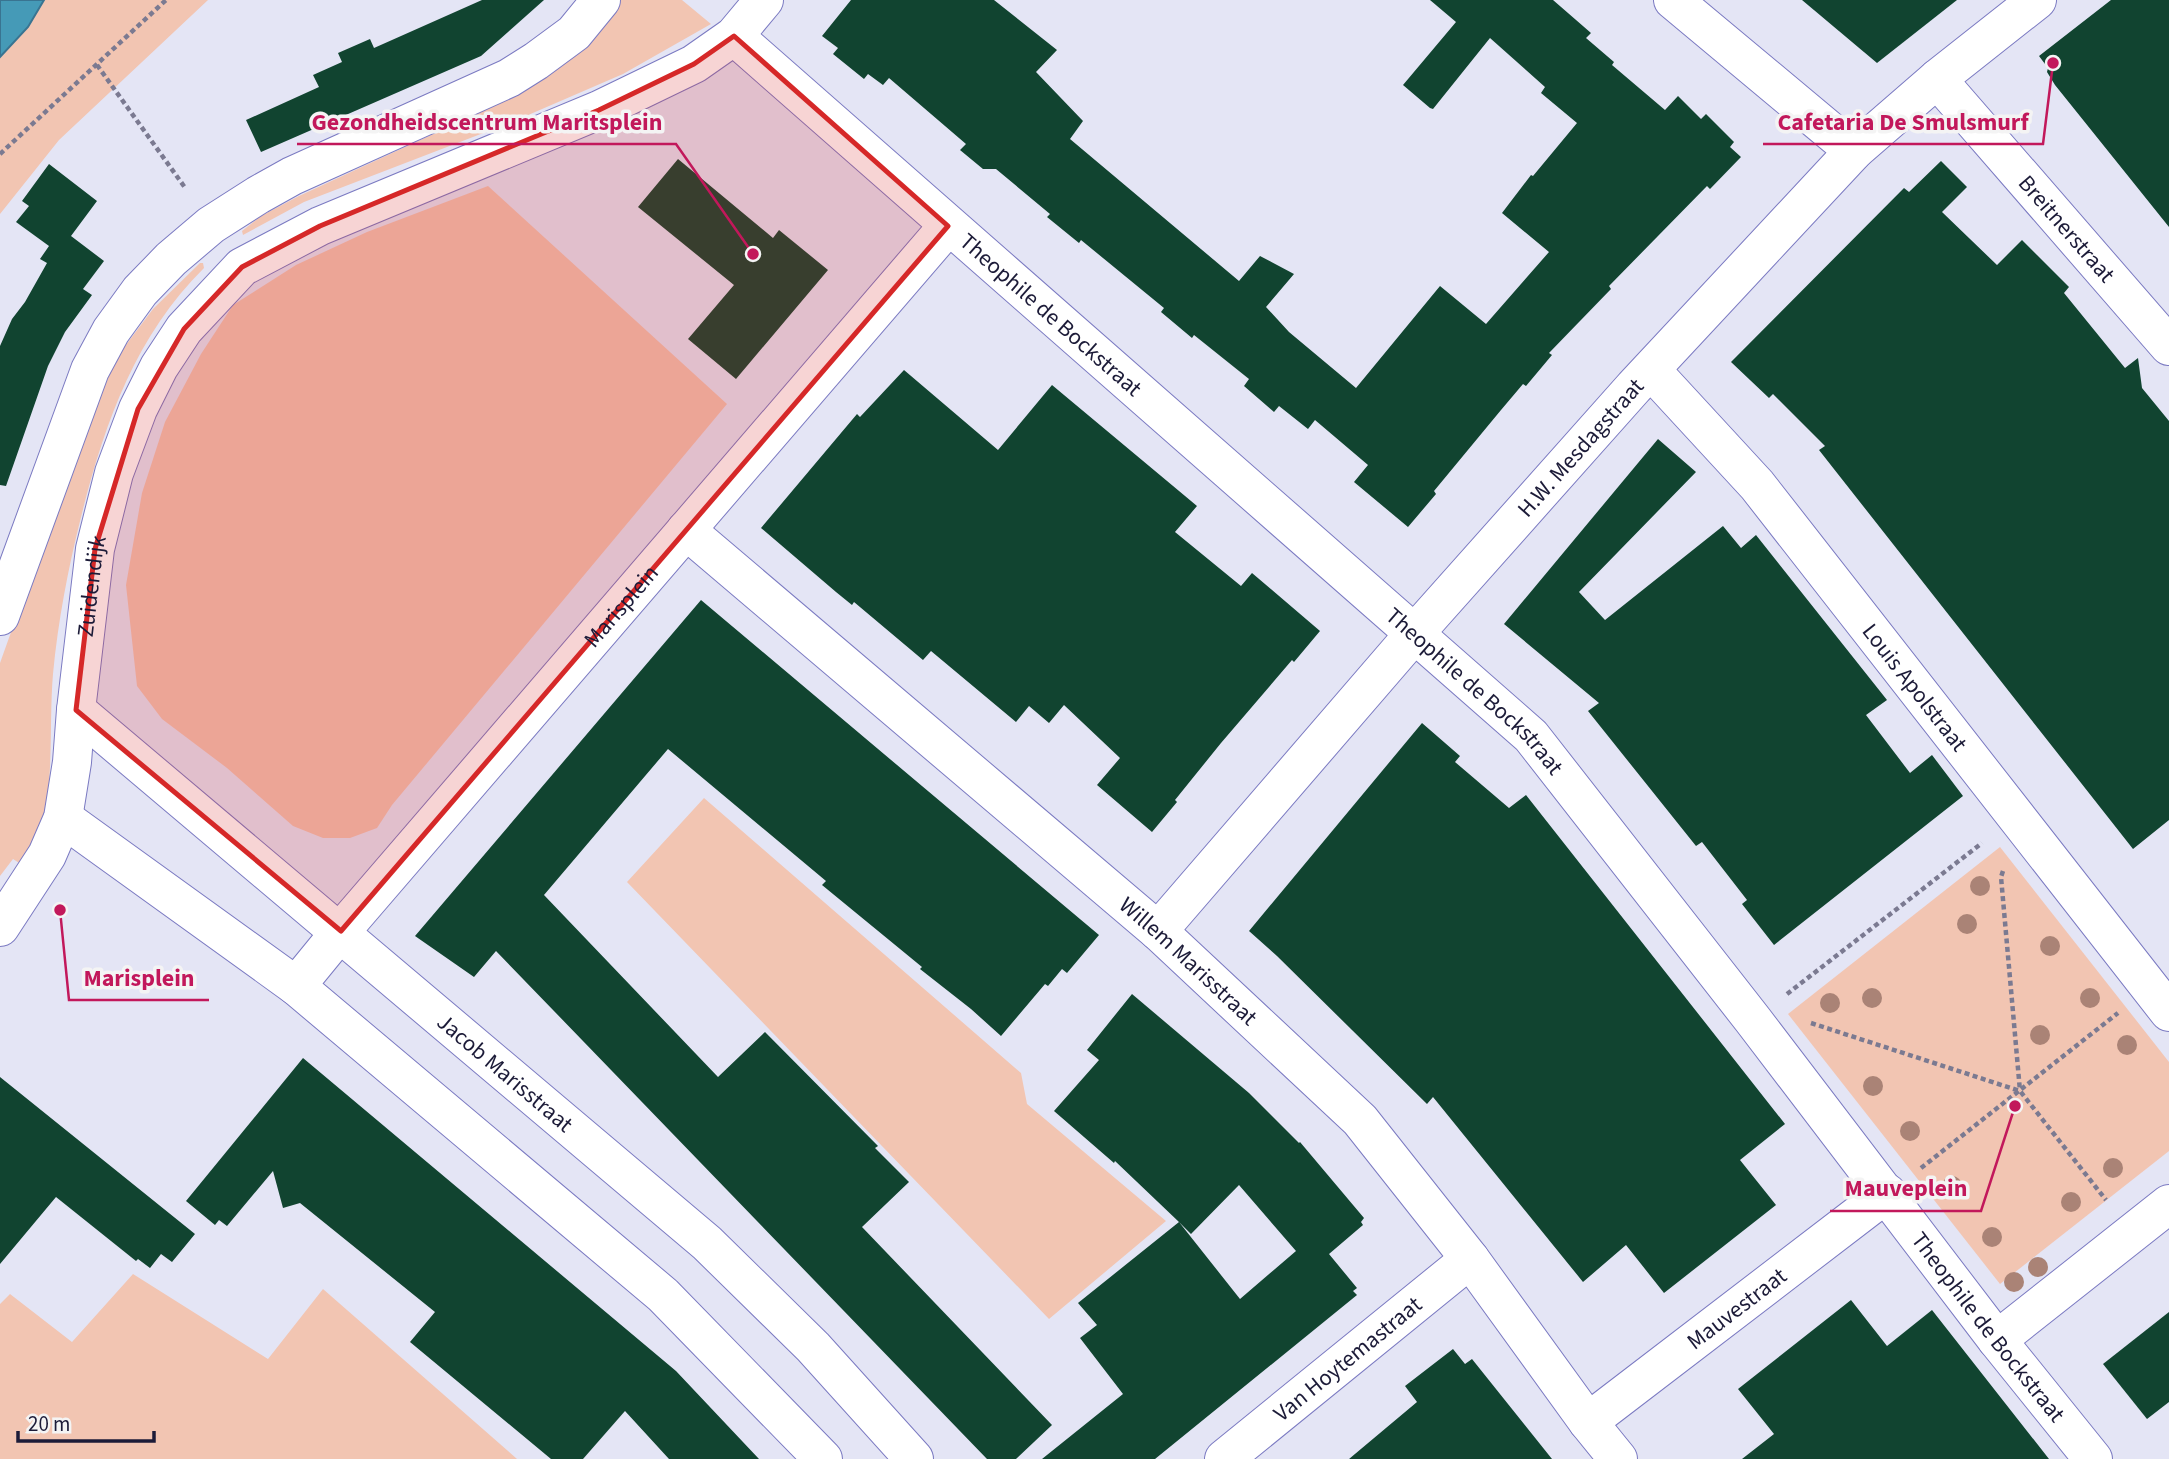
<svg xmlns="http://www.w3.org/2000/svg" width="2169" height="1459" viewBox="0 0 2169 1459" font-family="'Source Sans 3',sans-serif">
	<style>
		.green { fill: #f2c5b2 }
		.water { fill: #459ab7; stroke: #397491; stroke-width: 2 }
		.building { fill: #114430; fill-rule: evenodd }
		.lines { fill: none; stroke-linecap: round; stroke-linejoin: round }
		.street-casing { stroke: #7b7ac2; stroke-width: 40 }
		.secondary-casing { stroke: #7b7ac2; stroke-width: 40 }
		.path { stroke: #7b7a91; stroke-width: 4.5; stroke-dasharray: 5 3.5; stroke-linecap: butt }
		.street { stroke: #fff; stroke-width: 38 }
		.secondary { stroke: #fff; stroke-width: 38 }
		.tree { fill: #aa8376 }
		.marked { fill: #d62828; fill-opacity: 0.2; stroke: #d62828; stroke-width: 5; stroke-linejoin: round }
		.labels { text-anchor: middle; stroke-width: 7; stroke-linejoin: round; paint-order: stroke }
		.street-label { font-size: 23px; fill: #1c1b38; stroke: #f4f4f4 }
		.leader { fill: none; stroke: #c2185b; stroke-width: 2.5 }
		.callout-dot { fill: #c2185b; stroke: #f4f4f4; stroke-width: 2.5 }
		.callout-label { font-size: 24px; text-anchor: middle; font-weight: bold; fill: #c2185b; stroke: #f4f4f4; stroke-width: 7; stroke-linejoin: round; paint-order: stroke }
	</style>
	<rect width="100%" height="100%" fill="#e4e5f5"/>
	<g class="green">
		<path d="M44,0H208L59,140L0,214V57L28,27Z"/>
		<path d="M621,0H682L711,24L623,74L512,122L304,202L243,235L242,231L261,216L299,196L470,117L534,80L593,34Z"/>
		<path d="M488,186L727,404L392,805L377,828L350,838H323L293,826L227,768L162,719L137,686L126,585L142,493L165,422L201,354L233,305L296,265L367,232Z"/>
		<path d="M200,263H203L204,268C135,336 104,425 81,517C68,569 58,621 53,674C49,720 54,778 43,822C39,837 30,852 24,866L13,859L0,876V663L97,392L119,354L153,309Z"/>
		<path d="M704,798L1021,1073L1027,1104L1166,1221L1049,1319L627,882Z"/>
		<path d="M2000,847L2169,1062V1151L2000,1284L1788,1014Z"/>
		<path d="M133,1274L268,1359L323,1289L517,1459H0V1304L10,1294L72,1342Z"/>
	</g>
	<path class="water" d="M0,0H44L28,27L0,57Z"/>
	<g class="building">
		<path d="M482,0H544L481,56L261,152L246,120L319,87L313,75L342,62L338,53L370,39L374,48Z"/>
		<path d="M851,0H994L1057,50L1036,72L1083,121L1070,139L1239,281L1260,256L1294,274L1266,307L1289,332L1356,388L1440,286L1486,324L1549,252L1502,213L1531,175L1533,176L1577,123L1541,93L1545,87L1490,38L1433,109L1430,108L1403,85L1456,22L1430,0H1553L1591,33L1586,38L1614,62L1612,65L1665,110L1678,96L1701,119L1706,114L1734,142L1730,147L1741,157L1710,189L1707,186L1609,286L1611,289L1549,353L1552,355L1526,386L1523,384L1501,410L1434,491L1436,494L1408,527L1354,482L1368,465L1315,420L1308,429L1279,406L1274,412L1244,386L1249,379L1194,335L1192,338L1161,312L1164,308L1081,240L1079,243L1047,217L1050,214L996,169H983L960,150L966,144L889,78L883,85L868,74L864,79L833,54L838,48L822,36Z"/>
		<path d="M1802,0H1957L1877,63Z"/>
		<path d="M2111,0H2169V227L2055,85L2047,72L2048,68L2039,56Z"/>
		<path d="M678,159L773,238L779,230L828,270L736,379L688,339L734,285L638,207Z"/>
		<path d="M1941,161L1967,187L1942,212L1997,265L2022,240L2069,287L2064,293L2125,368L2138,358L2142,388L2169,421V820L2133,849L1819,450L1825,446L1773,394L1769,398L1731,362L1904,188L1909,192Z"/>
		<path d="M49,164L97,201L71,236L104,261L83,289L92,295L65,332L48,366L6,486L0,485V346L12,319L25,302L47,263L40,259L49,246L16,222L29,206L22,201Z"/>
		<path d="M904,370L998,450L1052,385L1197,506L1175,532L1241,586L1252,573L1320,631L1294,662L1292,660L1221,743L1175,800L1177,802L1152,832L1097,785L1120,758L1064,705L1049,723L1029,706L1016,722L931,651L923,660L854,602L852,605L836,592L761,528L857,414L860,417Z"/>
		<path d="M1658,439L1696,472L1579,592L1605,620L1723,526L1741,548L1756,535L1887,700L1866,715L1910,773L1932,755L1963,796L1774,945L1742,904L1747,900L1702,842L1696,846L1588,711L1599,703L1504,624Z"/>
		<path d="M701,600L1099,935L1067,973L1062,969L1048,986L1045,984L1001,1036L971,1009L920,969L922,967L822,885L826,881L668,749L544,895L718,1077L765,1032L878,1146L875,1148L909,1182L862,1227L1052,1425L1016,1459H987L496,951L474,977L415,936Z"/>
		<path d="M1422,723L1460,756L1455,762L1509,808L1526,795L1785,1124L1740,1160L1776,1205L1664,1293L1626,1245L1583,1282L1433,1097L1427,1104L1277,956L1249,931Z"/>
		<path d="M1132,994L1249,1093L1299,1143L1300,1142L1364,1218L1361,1222L1363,1225L1329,1254L1357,1288L1353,1291L1357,1295L1155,1459H1042L1123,1394L1080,1338L1097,1325L1078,1303L1179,1222L1115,1161L1114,1163L1054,1111L1099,1060L1087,1050ZM1239,1185L1296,1251L1240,1299L1179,1222L1191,1234Z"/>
		<path d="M303,1058L676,1371L759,1459H669L625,1411L583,1459H551L410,1342L435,1312L300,1203L283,1208L273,1171L227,1226L219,1220L215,1225L186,1201Z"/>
		<path d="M0,1077L195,1234L172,1262L161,1254L150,1268L138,1259L136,1261L56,1197L0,1264Z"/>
		<path d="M1851,1300L1887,1346L1932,1310L2049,1459H1742L1774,1434L1738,1389Z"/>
		<path d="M2169,1312V1402L2147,1419L2103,1364Z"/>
		<path d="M1453,1349L1465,1364L1472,1359L1552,1459H1349L1417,1402L1405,1386Z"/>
	</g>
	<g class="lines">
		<g class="street-casing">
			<g id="street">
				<path d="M1673,0L1854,151"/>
				<path id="s1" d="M734,36L1531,736L1753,1020L1997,1340L2093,1459"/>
				<path id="s2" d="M1937,79L2169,346"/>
				<path id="s3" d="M1651,370L1757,485L2169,1012"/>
				<path id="s4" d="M686,530L1158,931L1360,1120L1470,1259L1588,1422L1618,1459"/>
				<path d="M0,616L90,370L111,331L140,291L171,259L211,225L258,195L292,176L509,78L536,61L574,33L601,0"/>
				<path id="s5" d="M76,710L707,1243L813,1347L914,1459"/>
				<path d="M63,818L296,986L663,1295L823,1459"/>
				<path id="s6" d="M1158,931L1415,633L1634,387L1854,151L1937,79L2037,0"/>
				<path id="s7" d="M296,986L341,931L948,226"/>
				<path d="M1997,1340L2169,1204"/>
				<path id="s8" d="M1588,1422L1887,1193"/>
				<path id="s9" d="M1224,1459L1470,1259"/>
			</g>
		</g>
		<g class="secondary-casing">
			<g id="secondary">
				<path id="s10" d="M0,927L47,855L63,818L72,762L76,710L95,549L114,473L138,409L159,367L184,329L242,267L320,226L599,110L694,64L734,36L764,0"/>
			</g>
		</g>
		<g class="path">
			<path d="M97,65L186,189"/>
			<path d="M0,154L166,0"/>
			<path d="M2003,871L2001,877L2020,1091"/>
			<path d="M1787,994L1982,843"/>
			<path d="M1811,1023L2020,1091L2106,1200"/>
			<path d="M1921,1168L2118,1013"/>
		</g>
		<use href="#street" class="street"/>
		<use href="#secondary" class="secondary"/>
	</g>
	<g class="tree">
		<circle cx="1980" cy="886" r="10"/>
		<circle cx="1967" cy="924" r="10"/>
		<circle cx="2050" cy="946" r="10"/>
		<circle cx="1872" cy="998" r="10"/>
		<circle cx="2090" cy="998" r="10"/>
		<circle cx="1830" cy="1003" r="10"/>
		<circle cx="2040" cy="1035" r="10"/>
		<circle cx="2127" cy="1045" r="10"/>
		<circle cx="1873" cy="1086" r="10"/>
		<circle cx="1910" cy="1131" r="10"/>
		<circle cx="2113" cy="1168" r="10"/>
		<circle cx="1952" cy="1186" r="10"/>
		<circle cx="2071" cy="1202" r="10"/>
		<circle cx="1992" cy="1237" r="10"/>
		<circle cx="2038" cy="1267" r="10"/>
		<circle cx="2014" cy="1282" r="10"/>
	</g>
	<path class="marked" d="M734,36L948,226L341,931L76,710L95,549L138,409L184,329L242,267L320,226L599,110L694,64Z"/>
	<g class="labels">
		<g class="street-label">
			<text dy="8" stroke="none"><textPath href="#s2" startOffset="198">Breitnerstraat</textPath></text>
			<text dy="8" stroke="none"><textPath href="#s1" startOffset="422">Theophile de Bockstraat</textPath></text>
			<text dy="8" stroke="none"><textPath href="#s6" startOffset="642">H.W. Mesdagstraat</textPath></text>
			<text dy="8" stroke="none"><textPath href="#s10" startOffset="360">Zuidendijk</textPath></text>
			<text dy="8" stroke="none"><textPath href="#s7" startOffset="500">Marisplein</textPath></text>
			<text dy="8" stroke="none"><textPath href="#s3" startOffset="413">Louis Apolstraat</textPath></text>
			<text dy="8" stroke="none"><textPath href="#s1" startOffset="989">Theophile de Bockstraat</textPath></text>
			<text dy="8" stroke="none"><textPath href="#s4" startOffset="662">Willem Marisstraat</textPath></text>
			<text dy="8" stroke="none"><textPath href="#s5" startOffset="562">Jacob Marisstraat</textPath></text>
			<text dy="8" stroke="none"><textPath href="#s8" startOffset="187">Mauvestraat</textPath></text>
			<text dy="8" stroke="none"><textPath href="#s1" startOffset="1808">Theophile de Bockstraat</textPath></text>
			<text dy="8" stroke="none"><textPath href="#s9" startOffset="159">Van Hoytemastraat</textPath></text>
		</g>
	</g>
	<path class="leader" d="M753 254L676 144H297M2053 63L2043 144H1763M60 910L69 1000H209M2015 1106L1981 1211H1830"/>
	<g class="callout-dot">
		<circle cx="753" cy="254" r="7"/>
		<circle cx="2053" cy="63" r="7"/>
		<circle cx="60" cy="910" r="7"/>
		<circle cx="2015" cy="1106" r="7"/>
	</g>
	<g class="callout-label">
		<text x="487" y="130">Gezondheidscentrum Maritsplein</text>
		<text x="1903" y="130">Cafetaria De Smulsmurf</text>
		<text x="139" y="986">Marisplein</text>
		<text x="1906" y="1196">Mauveplein</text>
	</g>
	<path d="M18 1431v10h136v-10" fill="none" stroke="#1c1b38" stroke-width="3.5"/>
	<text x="28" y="1431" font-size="21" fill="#1c1b38" stroke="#f4f4f4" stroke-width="5" paint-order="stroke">20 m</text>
</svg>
